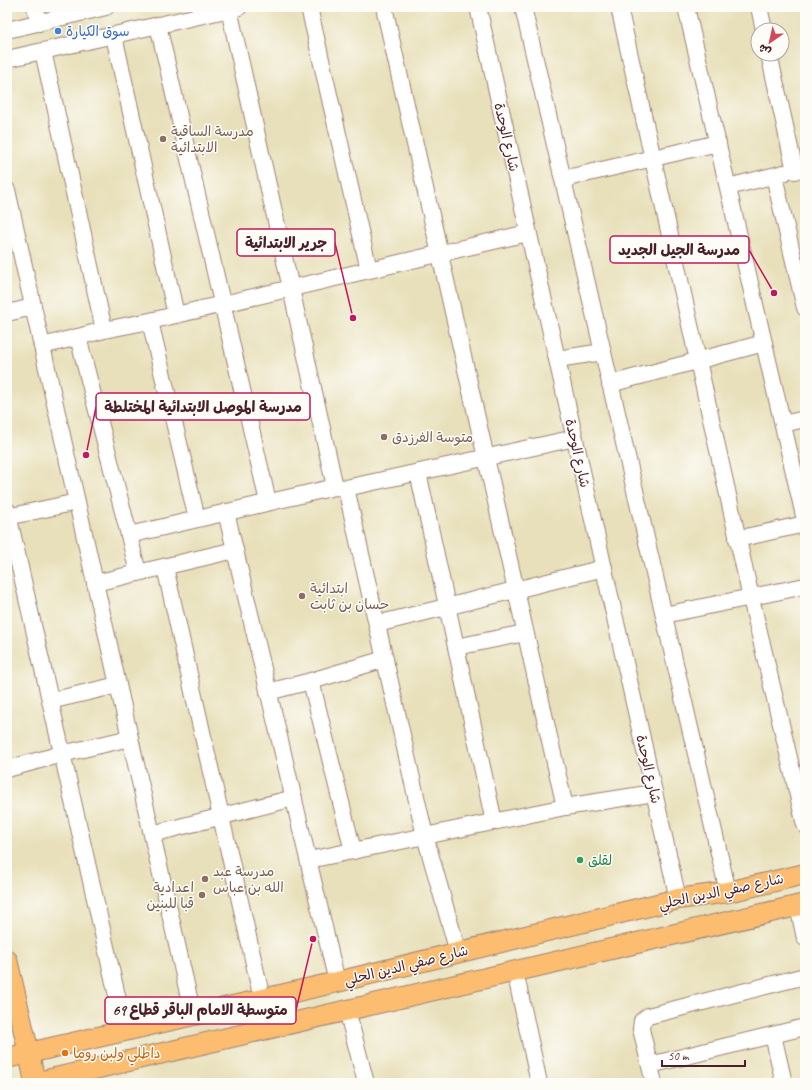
<svg xmlns="http://www.w3.org/2000/svg" width="812" height="1090" viewBox="0 0 812 1090" font-family="Caveat,'Playpen Sans Arabic',sans-serif">
	<style>
		.lines { fill: none; stroke-linecap: round; stroke-linejoin: round }
		.minor-casing { stroke: #998072; stroke-width: 18 }
		.major-casing { stroke: #998072; stroke-width: 22 }
		.minor { stroke: #fff; stroke-width: 16 }
		.major { stroke: #fcbd6f; stroke-width: 20 }
		.shop-dot { fill: #3f7fe0; stroke: #fdfcf7; stroke-width: 1.5 }
		.education-dot { fill: #8d6e63; stroke: #fdfcf7; stroke-width: 1.5 }
		.leisure-dot { fill: #2e9e5b; stroke: #fdfcf7; stroke-width: 1.5 }
		.food-dot { fill: #e8710a; stroke: #fdfcf7; stroke-width: 1.5 }
		.labels { text-anchor: middle; stroke-width: 3; stroke-linejoin: round; paint-order: stroke }
		.shop-label { font-size: 14px; fill: #366cbe; stroke: #fdfcf7; text-anchor: start }
		.education-label { font-size: 14px; fill: #785e54; stroke: #fdfcf7; text-anchor: start }
		.street-label { font-size: 14px; fill: #4a1f2b; stroke: #fdfcf7 }
		.leisure-label { font-size: 14px; fill: #27864d; stroke: #fdfcf7; text-anchor: start }
		.food-label { font-size: 14px; fill: #c56008; stroke: #fdfcf7; text-anchor: start }
		.leader { fill: none; stroke: #c2185b; stroke-width: 1.5 }
		.callout-dot { fill: #c2185b; stroke: #fdfcf7; stroke-width: 1.5 }
		.callout { fill: #fdfcf7; stroke: #c2185b; stroke-width: 1.5 }
		.callout-label { font-size: 15px; text-anchor: middle; font-weight: bold; fill: #4a1f2b }
	</style>
	<rect width="100%" height="100%" fill="#fdfcf7"/>
	<filter id="ink" filterUnits="userSpaceOnUse"><feTurbulence type="fractalNoise" baseFrequency=".025" numOctaves="2"/><feDisplacementMap in="SourceGraphic" scale="8" xChannelSelector="R" yChannelSelector="G"/><feConvolveMatrix kernelMatrix="1 2 1 2 8 2 1 2 1" color-interpolation-filters="sRGB"/></filter>
	<filter id="wash" filterUnits="userSpaceOnUse"><feTurbulence type="fractalNoise" baseFrequency=".012" numOctaves="4" result="noise"/><feDisplacementMap in="SourceGraphic" scale="16" xChannelSelector="R" yChannelSelector="G"/><feGaussianBlur stdDeviation="0.9" result="paint"/><feColorMatrix in="noise" values="0 0 0 0 0 0 0 0 0 0 0 0 0 0 0 0 0 1.4 0 .05"/><feComposite in="paint" operator="in"/></filter>
	<g filter="url(#wash)">
		<rect width="100%" height="100%" fill="#e8e0ba"/>
	</g>
	<g filter="url(#ink)">
		<g class="lines">
			<g class="minor-casing">
				<g id="minor">
					<path d="M35,7L39,23"/>
					<path d="M309,7L369,270"/>
					<path d="M384,7L565,807"/>
					<path d="M478,7L678,899"/>
					<path d="M523,7L728,892"/>
					<path d="M619,7L751,598L805,825"/>
					<path d="M686,7L805,520"/>
					<path d="M759,7L764,30"/>
					<path d="M229,9L335,487"/>
					<path d="M158,25L268,502"/>
					<path d="M7,30L106,7"/>
					<path d="M114,36L176,315"/>
					<path d="M43,51L104,330"/>
					<path d="M769,54L795,171"/>
					<path d="M7,59L239,7"/>
					<path d="M774,176L805,308"/>
					<path d="M563,179L718,143"/>
					<path d="M728,187L784,173"/>
					<path d="M7,190L118,685L193,1015"/>
					<path d="M7,313L33,307"/>
					<path d="M150,321L197,519"/>
					<path d="M78,337L129,535L138,573"/>
					<path d="M42,346L78,337L104,330L150,321L528,233"/>
					<path d="M557,359L603,352"/>
					<path d="M610,384L764,343"/>
					<path d="M783,424L805,419"/>
					<path d="M418,472L494,822"/>
					<path d="M346,488L425,836L458,952"/>
					<path d="M7,510L125,1031"/>
					<path d="M226,512L337,982"/>
					<path d="M7,517L77,502"/>
					<path d="M129,535L335,487L346,488L575,438"/>
					<path d="M737,539L805,524"/>
					<path d="M165,567L262,999"/>
					<path d="M95,583L235,550"/>
					<path d="M664,615L805,586"/>
					<path d="M377,624L604,568"/>
					<path d="M456,647L525,633"/>
					<path d="M311,681L353,851"/>
					<path d="M268,692L311,681L385,659"/>
					<path d="M50,701L118,685"/>
					<path d="M7,769L62,754L130,738"/>
					<path d="M152,834L294,798"/>
					<path d="M309,860L565,807L654,793"/>
					<path d="M798,906L805,938"/>
					<path d="M515,971L539,1083"/>
					<path d="M347,1010L366,1083"/>
					<path d="M773,1035L784,1083"/>
					<path d="M650,1065L805,1027"/>
					<path d="M654,1083L641,1029L642,1021L648,1016L805,976"/>
				</g>
			</g>
			<g class="major-casing">
				<g id="major">
					<path d="M7,960L29,1053L35,1083"/>
					<path d="M7,1058L337,982L678,899L728,892L805,874"/>
					<path d="M34,1083L805,904"/>
				</g>
			</g>
			<use href="#minor" class="minor"/>
			<use href="#major" class="major"/>
		</g>
	</g>
	<circle class="shop-dot" cx="58" cy="31" r="4"/>
	<g class="education-dot">
		<circle cx="163" cy="139" r="4"/>
		<circle cx="384" cy="437" r="4"/>
		<circle cx="302" cy="596" r="4"/>
		<circle cx="205" cy="879" r="4"/>
		<circle cx="202" cy="895" r="4"/>
	</g>
	<circle class="leisure-dot" cx="580" cy="860" r="4"/>
	<circle class="food-dot" cx="65" cy="1053" r="4"/>
	<g class="labels">
		<g class="shop-label">
			<text x="66" y="36">سوق الكيارة</text>
		</g>
		<g class="education-label">
			<text x="171" y="136">مدرسة الساقية<tspan x="171" dy="16">الابتدائية</tspan></text>
			<text x="392" y="442">متوسة الفرزدق</text>
			<text x="310" y="593">ابتدائية<tspan x="310" dy="16">حسان بن ثابت</tspan></text>
			<text x="213" y="876">مدرسة عبد<tspan x="213" dy="16">الله بن عباس</tspan></text>
			<text x="194" y="892" text-anchor="end">اعدادية<tspan x="194" dy="16">قبا للبنين</tspan></text>
		</g>
		<g class="street-label">
			<text transform="translate(507 137) rotate(77)" y="5">شارع الوحدة</text>
			<text transform="translate(578 453) rotate(77)" y="5">شارع الوحدة</text>
			<text transform="translate(649 769) rotate(77)" y="5">شارع الوحدة</text>
			<text transform="translate(721 891) rotate(-12)" y="5">شارع صفي الدين الحلي</text>
			<text transform="translate(406 965) rotate(-14)" y="5">شارع صفي الدين الحلي</text>
		</g>
		<g class="leisure-label">
			<text x="588" y="865">لقلق</text>
		</g>
		<g class="food-label">
			<text x="73" y="1058">داطلي ولبن روما</text>
		</g>
	</g>
	<path class="leader" d="M353 318L335 243M774 293L749 250M86 455L96 407M313 939L296 1010"/>
	<g class="callout-dot">
		<circle cx="353" cy="318" r="4"/>
		<circle cx="774" cy="293" r="4"/>
		<circle cx="86" cy="455" r="4"/>
		<circle cx="313" cy="939" r="4"/>
	</g>
	<g class="callout">
		<rect x="237" y="229" width="98" height="27" rx="4"/>
		<rect x="610" y="236" width="139" height="27" rx="4"/>
		<rect x="96" y="393" width="214" height="27" rx="4"/>
		<rect x="105" y="997" width="191" height="27" rx="4"/>
	</g>
	<g class="callout-label">
		<text x="286" y="248">جرير الابتدائية</text>
		<text x="679" y="255">مدرسة الجيل الجديد</text>
		<text x="203" y="412">مدرسة الموصل الابتدائية المختلطة</text>
		<text x="200" y="1015">متوسطة الامام الباقر قطاع 69</text>
	</g>
	<rect width="812" height="1090" fill="none" stroke="#fdfcf7" stroke-width="24"/>
	<g transform="translate(770 42) rotate(214)"><circle r="19" fill="#fdfcf7" stroke="#b5a4a5"/>
	<path d="M0-3L7 15L0 10L-7 15Z" fill="#d1495b"/>
	<text y="-6" font-size="11" font-weight="bold" text-anchor="middle" fill="#4a1f2b">ش</text>
	</g>
	<path d="M662 1060v6h83v-6" fill="none" stroke="#4a1f2b" stroke-width="2"/>
	<text x="668" y="1060" font-size="12" fill="#4a1f2b" stroke="#fdfcf7" stroke-width="3" paint-order="stroke">50 m</text>
</svg>
